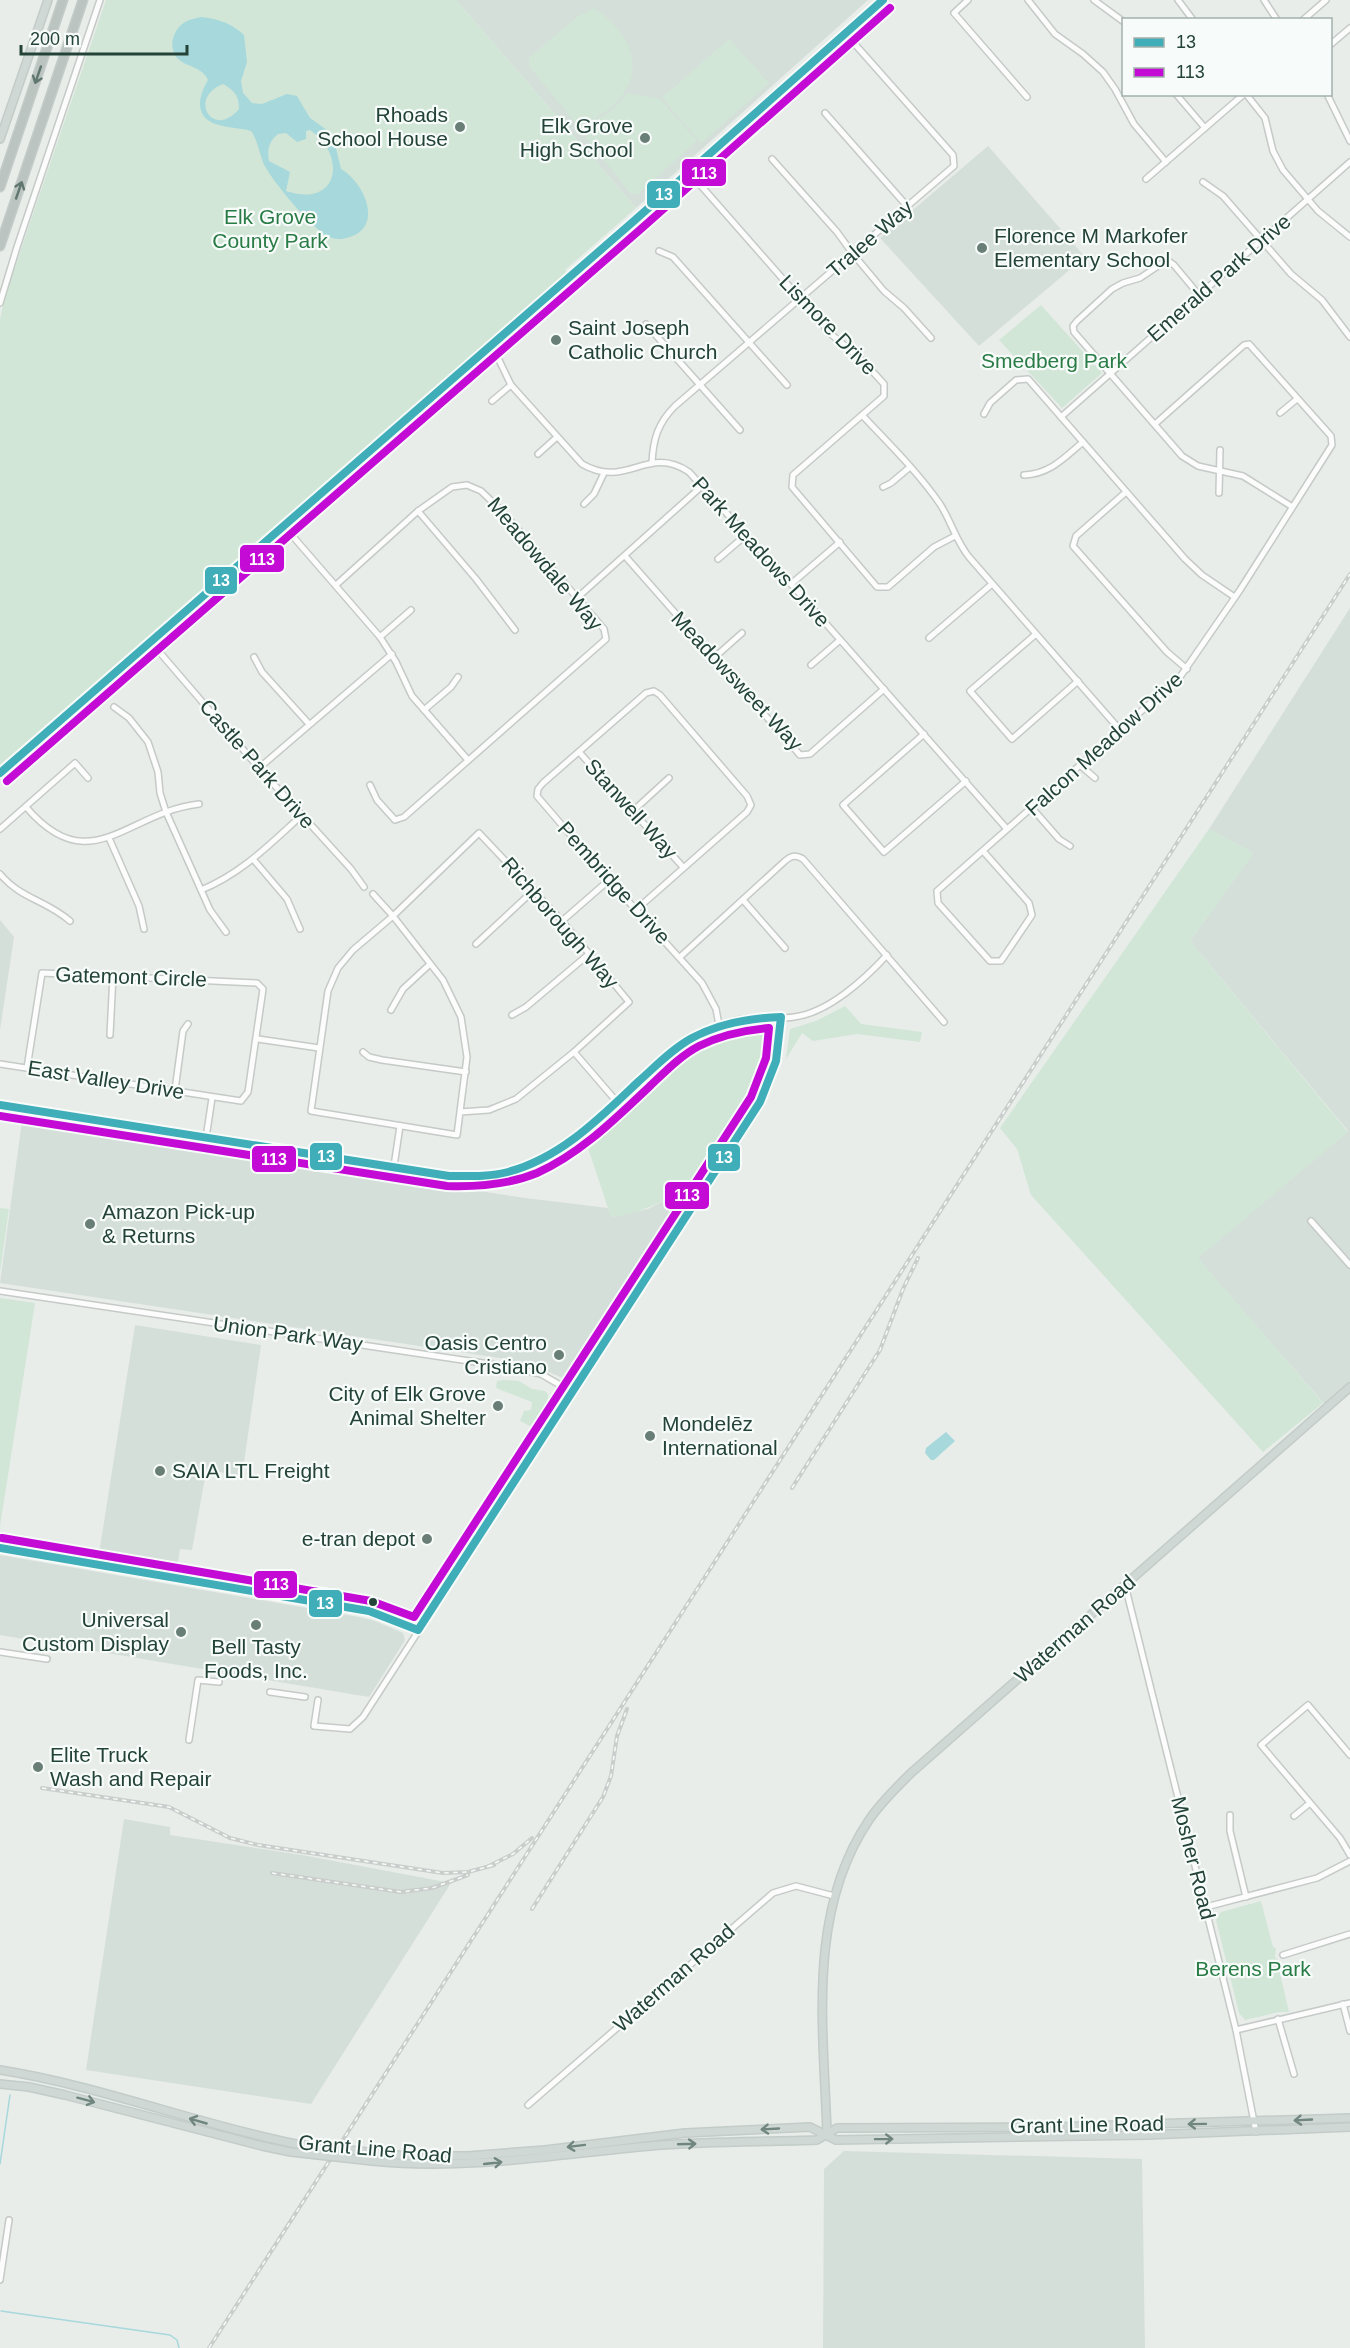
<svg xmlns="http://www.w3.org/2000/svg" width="1350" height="2348" viewBox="0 0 1350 2348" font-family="Arial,sans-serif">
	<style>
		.built { fill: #d5dfda }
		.green { fill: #d1e6d6 }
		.water { fill: #a7d8dc; fill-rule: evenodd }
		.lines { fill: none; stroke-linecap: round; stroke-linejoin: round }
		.stream { stroke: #a7d8dc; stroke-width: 1.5 }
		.minor-casing { stroke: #c5cac7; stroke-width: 8 }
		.major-casing { stroke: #c3ccc8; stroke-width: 10 }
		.highway-casing { stroke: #c3ccc8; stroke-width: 11 }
		.minor { stroke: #fcfcfc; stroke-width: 5 }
		.major { stroke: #cfd8d5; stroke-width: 7 }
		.highway { stroke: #bcc4c2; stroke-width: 8 }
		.rail-casing { stroke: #c9cdcb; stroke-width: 4 }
		.rail { stroke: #f7fbf9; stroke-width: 1.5; stroke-dasharray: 4.5; stroke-linecap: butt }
		.major-bridge-casing { stroke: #c3ccc8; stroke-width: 10; stroke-linecap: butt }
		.major-bridge { stroke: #cfd8d5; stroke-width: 7 }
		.bus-1-casing { stroke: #f7fbf9; stroke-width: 12 }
		.bus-2-casing { stroke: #f7fbf9; stroke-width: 12 }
		.bus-1 { stroke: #40aeb9; stroke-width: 8 }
		.bus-2 { stroke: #c40bd5; stroke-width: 8 }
		.oneway { stroke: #60776f }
		.oneway2 { stroke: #70867f }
		.poi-dot { fill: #687e76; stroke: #f7fbf9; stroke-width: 2 }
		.bus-dot { fill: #234338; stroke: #f7fbf9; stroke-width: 2 }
		.labels { text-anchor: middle; stroke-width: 4.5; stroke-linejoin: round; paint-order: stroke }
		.poi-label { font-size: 21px; fill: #234338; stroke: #f7fbf9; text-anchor: end }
		.park-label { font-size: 21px; fill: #2a7c46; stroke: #f7fbf9 }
		.street-label { font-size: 21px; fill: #234338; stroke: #f7fbf9 }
		.line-badge { stroke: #f7fbf9; stroke-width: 2 }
		.badge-label { font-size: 16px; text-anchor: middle; font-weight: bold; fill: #fff }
	</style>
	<rect width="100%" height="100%" fill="#e8edea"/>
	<g class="built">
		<path d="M456,0H868L636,208Z"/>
		<path d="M988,146L1085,257L979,346L880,238Z"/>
		<path d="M1350,608V1387L1327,1407L1197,1258L1348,1131L1190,941L1253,853L1209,829Z"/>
		<path d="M0,920L14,937L0,1030Z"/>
		<path d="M22,1121L525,1198L608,1208L612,1217L648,1209L663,1201L689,1183L709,1159L713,1160L572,1379L567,1380L538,1367L506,1359L0,1283Z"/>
		<path d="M135,1325L261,1345L242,1476L208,1470L206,1472L192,1550L180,1549L177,1568L99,1554Z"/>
		<path d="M0,1555L359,1617L375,1621L403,1633L405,1640L369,1697L0,1635Z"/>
		<path d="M124,1819L170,1827V1835L302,1855L451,1883L311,2104L86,2070Z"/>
		<path d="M844,2151L1142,2159L1145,2348H823L824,2169Z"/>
	</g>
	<g class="green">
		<path d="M106,0H456L636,208L565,270L568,273L0,765V320L4,299Z"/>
		<path d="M594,8C652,48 643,101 578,126L529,66V58L577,17Z"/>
		<path d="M729,39L769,83L701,143L662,98Z"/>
		<path d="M627,93L660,99L697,141L638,194H631L578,127C598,120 615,112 627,93Z"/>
		<path d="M1041,305L1102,373L1062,408L999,340Z"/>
		<path d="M1209,829L1254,853L1190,941L1348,1132L1198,1258L1323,1403L1263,1452L1031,1195L1017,1149L1000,1128Z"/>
		<path d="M845,1006L861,1024L922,1032L920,1042L857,1034L813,1041L802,1033L786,1059L790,1029L816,1021Z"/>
		<path d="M766,1025L771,1029C772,1080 739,1119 713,1160L709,1159C685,1192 652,1212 611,1217L585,1139C648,1097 680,1030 766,1025Z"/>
		<path d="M0,1208L9,1209L0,1272Z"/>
		<path d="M0,1298L35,1303L0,1526Z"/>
		<path d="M503,1380L519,1381L532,1389L545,1391L548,1394C549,1409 537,1411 536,1429L520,1421L524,1411L531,1410L532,1402L496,1388L497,1381Z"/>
		<path d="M1261,1901L1273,1947L1276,1948L1275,1957L1280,1963L1278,1965L1289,2012H1279L1245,2020L1239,2013L1216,1920L1221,1912Z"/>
	</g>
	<g class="water">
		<path d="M201,17C219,19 231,23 244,35L247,62L241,81L243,93L252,103L262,104L287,94L297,96L310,118L327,130L335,144L341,169C364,182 384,226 350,237C344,239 338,240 332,238C315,233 275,184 266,168C259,156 259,142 251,131C241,128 232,128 223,126C195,121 196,100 208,80C203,67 186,67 177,58C167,46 174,27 187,21C191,19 197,18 201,17ZM223,84C235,91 239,96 239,109C213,140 187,98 223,84ZM310,130C346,153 341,209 286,191L290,172L269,161C267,150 269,141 278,134L286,133L297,142L306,139V131Z"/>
		<path d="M946,1432L955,1441L934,1460H931L925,1453L926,1448Z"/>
	</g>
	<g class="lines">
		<g class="stream">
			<path d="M0,2164L10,2095"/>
			<path d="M1,2311L170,2335L177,2340L179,2348"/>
		</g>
		<g class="minor-casing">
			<g id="minor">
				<path d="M968,0L954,13L1027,97"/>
				<path d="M1028,0L1055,34L1083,54L1103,72L1115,89L1134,124L1166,162"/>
				<path d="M1094,0L1124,22"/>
				<path d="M1178,0L1193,20"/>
				<path d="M1264,0L1277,20"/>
				<path d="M1303,20L1326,0"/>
				<path d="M1330,45L1350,28"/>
				<path d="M1176,94L1205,128"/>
				<path d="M1246,94L1265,118L1273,151L1283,170L1318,211L1350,237"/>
				<path d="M1327,94L1350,141"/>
				<path d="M825,113L907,206"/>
				<path d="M772,159L837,232L853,254L884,291L904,308L931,338"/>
				<path d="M689,172L832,335L862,360L884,384V396L793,475L792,487L877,587H888L934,547L955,536"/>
				<path d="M1146,179L1244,94"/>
				<path d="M1203,182L1223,196L1291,274L1322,300L1350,337"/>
				<path d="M659,251L673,257L787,385"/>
				<path d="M1199,295L1174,265L1167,260L1140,278L1123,283L1112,289L1077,321L1073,326L1074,332L1182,456L1198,466L1243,476L1291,506"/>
				<path d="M0,303L17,247L100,0"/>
				<path d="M646,324L740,430"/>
				<path d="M488,347L499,360L511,385L582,464C627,490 647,444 689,472L791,584L1007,829"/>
				<path d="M492,401L511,385"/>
				<path d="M1280,413L1297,399"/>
				<path d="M984,414L990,403L1016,380L1028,379L1185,559L1202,575L1233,596"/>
				<path d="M862,415C889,444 918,472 940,504C951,521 956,541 969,557L1120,730"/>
				<path d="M1061,417L1350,162"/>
				<path d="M538,454L557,437"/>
				<path d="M652,463C653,439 658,423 675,406L954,166L953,155L845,33"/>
				<path d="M1024,475C1050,474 1064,458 1083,442"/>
				<path d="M883,487L891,483L910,467"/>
				<path d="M1126,492L1076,536L1073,546L1167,652L1187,669"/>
				<path d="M1219,493L1220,450"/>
				<path d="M584,504L594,494L604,473"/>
				<path d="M418,511L476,579L515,630"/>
				<path d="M283,525L380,637L396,662L412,696L468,760"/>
				<path d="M625,556L800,755L810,754L884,689"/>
				<path d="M718,559L746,535"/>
				<path d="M791,584L840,542"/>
				<path d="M336,585L418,511L452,487L467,485L481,491L502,511L604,629L606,639L404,817L395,820L377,800L370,785"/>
				<path d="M578,597L702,486"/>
				<path d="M1036,634L970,691L1012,739L1078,681"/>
				<path d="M380,637L411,610"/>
				<path d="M929,638L992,584"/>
				<path d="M150,641L259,768L351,869L364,887"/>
				<path d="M254,657L262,672L309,724"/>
				<path d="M715,657L742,633"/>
				<path d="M811,665L840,640"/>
				<path d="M114,707L129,718L148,742L158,772L160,793L166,812L210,910L226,932"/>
				<path d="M424,710L451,687L458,677"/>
				<path d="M924,734L843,805L884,852L966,781"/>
				<path d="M579,752L683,867"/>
				<path d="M1081,766L1095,778"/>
				<path d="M259,768L392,654"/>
				<path d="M26,807C90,882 127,812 199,804"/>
				<path d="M1032,808L1059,839L1070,846"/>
				<path d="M633,811L669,778"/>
				<path d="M0,829L75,763L88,778"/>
				<path d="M109,838L139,906L144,929"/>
				<path d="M983,851L1029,903L1032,915L1001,961H990L938,903L937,891L1180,677L1240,590L1332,445L1331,436L1249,344L1244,345L1155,424"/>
				<path d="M253,859L287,899L300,929"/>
				<path d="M0,874C21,899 46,900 70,921"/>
				<path d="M201,890C241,874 270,844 301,816"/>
				<path d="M373,894L393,916L443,980L461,1017L467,1057L457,1135L311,1111L328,991L338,968L353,950L393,916L479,833L562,921L629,1002L574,1052L516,1099L489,1110L460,1112"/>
				<path d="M743,900L785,948"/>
				<path d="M637,909L747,812L751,805L747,796L660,695L654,691L646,693L543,783L538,789L537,796L609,880L702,983L716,1009L719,1025"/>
				<path d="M562,921L609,880"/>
				<path d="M476,944L534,890"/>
				<path d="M680,957L785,861C792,855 796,855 803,859L944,1022"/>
				<path d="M391,1010L403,989L429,965"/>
				<path d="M512,1015L526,1007L589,954"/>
				<path d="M110,1035L113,975"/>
				<path d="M258,1039L319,1048"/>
				<path d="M363,1052L369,1057L382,1060L466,1072"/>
				<path d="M574,1052L617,1102"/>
				<path d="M0,1064L241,1101L248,1092L263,989L257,983L42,973L27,1068"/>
				<path d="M175,1090L183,1031L188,1024"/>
				<path d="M0,1105L449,1176C536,1184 582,1134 640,1080C657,1065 673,1048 693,1037C711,1027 733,1019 753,1018C767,1017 781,1019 794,1017C828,1013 865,979 887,955"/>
				<path d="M206,1138L212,1098"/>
				<path d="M394,1166L400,1126"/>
				<path d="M1311,1221L1350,1265"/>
				<path d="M0,1291L496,1365L541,1374L572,1392"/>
				<path d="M0,1548L369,1611L418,1630"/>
				<path d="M1125,1585L1236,2030L1256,2132"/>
				<path d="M0,1652L47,1659"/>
				<path d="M270,1692L305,1697"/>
				<path d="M318,1700L314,1726L350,1729L363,1717L760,1102L776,1061L781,1017"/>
				<path d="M189,1740L198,1680L219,1682"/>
				<path d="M1350,1755L1308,1705L1261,1745L1340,1838L1350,1855"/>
				<path d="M1230,1815V1831L1246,1897"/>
				<path d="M1294,1816L1310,1803"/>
				<path d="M1206,1907L1317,1878L1350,1861"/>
				<path d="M1283,1955L1350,1934"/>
				<path d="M1343,2004L1350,2031"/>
				<path d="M1278,2019L1294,2074"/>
				<path d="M1236,2030L1350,2003"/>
				<path d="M528,2105L773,1893L796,1886L834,1896"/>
				<path d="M0,2280L9,2220"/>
			</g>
		</g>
		<g class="major-casing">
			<g id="major">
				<path d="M0,139L48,0"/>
				<path d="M0,773L635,220L883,0"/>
				<path d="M0,2070C101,2086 196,2124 296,2144"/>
				<path d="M0,2084L29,2087L65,2095L262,2146L291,2152"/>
				<path d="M827,2135C824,2030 806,1913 869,1820C881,1802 896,1788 911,1773L1350,1387"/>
				<path d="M376,2153L408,2156H468L545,2150L685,2133L810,2127L836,2140L1147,2135L1350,2127"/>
				<path d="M372,2161C470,2171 564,2153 662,2145C713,2141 765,2142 817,2140L837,2128L1051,2127L1350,2118"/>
			</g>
		</g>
		<g class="highway-casing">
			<g id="highway">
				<path d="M0,187L63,0"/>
				<path d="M0,246L83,0"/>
			</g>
		</g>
		<use href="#minor" class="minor"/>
		<use href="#major" class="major"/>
		<use href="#highway" class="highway"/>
		<g class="rail-casing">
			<g id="rail">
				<path d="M792,1488L880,1350L903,1289L918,1258"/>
				<path d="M42,1788L169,1807L230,1838L258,1845L443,1873L468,1872L494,1865"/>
				<path d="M487,1867L513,1854L532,1838"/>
				<path d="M272,1873L401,1892L432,1888L468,1875"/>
				<path d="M532,1909L603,1797L611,1776L617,1736L627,1709"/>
				<path d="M209,2348L1350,574"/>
			</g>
		</g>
		<use href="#rail" class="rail"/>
		<g class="major-bridge-casing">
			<g id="major-bridge">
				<path d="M296,2144L376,2153"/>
				<path d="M291,2152L372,2161"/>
			</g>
		</g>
		<use href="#major-bridge" class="major-bridge"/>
		<g class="bus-1-casing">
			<g id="bus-1">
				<path d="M0,773L635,220L883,0"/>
				<path d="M0,1105L449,1176C469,1176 489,1177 508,1172C561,1158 601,1117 639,1081C656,1066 672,1049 692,1038C720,1023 750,1018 781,1017L776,1061L760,1102L418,1630L369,1611L0,1548"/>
			</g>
		</g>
		<g class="bus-2-casing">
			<g id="bus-2">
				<path d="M7,781L642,228L890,8"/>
				<path d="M0,1116L447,1186C478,1187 508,1185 537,1173C580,1154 615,1119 649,1087C665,1072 680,1056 699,1046C721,1035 745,1030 769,1028L766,1058L751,1097L414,1617L371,1601L2,1538"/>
			</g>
		</g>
		<use href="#bus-1" class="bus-1"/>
		<use href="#bus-2" class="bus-2"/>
	</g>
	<defs><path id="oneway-shaft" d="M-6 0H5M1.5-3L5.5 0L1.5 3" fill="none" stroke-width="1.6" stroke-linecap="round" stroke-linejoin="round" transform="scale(1.5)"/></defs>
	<g class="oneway">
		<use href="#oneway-shaft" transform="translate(38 75) rotate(109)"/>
		<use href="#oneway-shaft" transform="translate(19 190) rotate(-71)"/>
	</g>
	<g class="oneway2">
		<use href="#oneway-shaft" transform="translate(86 2100) rotate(15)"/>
		<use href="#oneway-shaft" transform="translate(1303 2120) rotate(177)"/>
		<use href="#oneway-shaft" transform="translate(198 2121) rotate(-164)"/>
		<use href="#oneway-shaft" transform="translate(1197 2124) rotate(179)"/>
		<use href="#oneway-shaft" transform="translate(770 2129) rotate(177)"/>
		<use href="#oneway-shaft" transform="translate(884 2139) rotate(-1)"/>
		<use href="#oneway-shaft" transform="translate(687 2144) rotate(-2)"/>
		<use href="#oneway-shaft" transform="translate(576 2146) rotate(173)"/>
		<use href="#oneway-shaft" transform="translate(493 2163) rotate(-6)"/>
	</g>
	<g class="poi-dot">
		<circle cx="460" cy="127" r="6"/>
		<circle cx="645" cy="138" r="6"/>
		<circle cx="982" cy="248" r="6"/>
		<circle cx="556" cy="340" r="6"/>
		<circle cx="90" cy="1224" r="6"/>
		<circle cx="559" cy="1355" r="6"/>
		<circle cx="498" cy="1406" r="6"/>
		<circle cx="650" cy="1436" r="6"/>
		<circle cx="160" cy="1471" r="6"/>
		<circle cx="427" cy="1539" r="6"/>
		<circle cx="256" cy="1625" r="6"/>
		<circle cx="181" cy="1632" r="6"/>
		<circle cx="38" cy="1767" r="6"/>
	</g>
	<circle class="bus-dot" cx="373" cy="1602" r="5"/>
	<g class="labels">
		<g class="poi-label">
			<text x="448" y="122">Rhoads<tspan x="448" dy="24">School House</tspan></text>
			<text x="633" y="133">Elk Grove<tspan x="633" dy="24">High School</tspan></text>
			<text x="994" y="243" text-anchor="start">Florence M Markofer<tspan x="994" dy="24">Elementary School</tspan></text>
			<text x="568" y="335" text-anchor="start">Saint Joseph<tspan x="568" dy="24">Catholic Church</tspan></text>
			<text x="102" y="1219" text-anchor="start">Amazon Pick-up<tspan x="102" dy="24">&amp; Returns</tspan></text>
			<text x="547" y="1350">Oasis Centro<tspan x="547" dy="24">Cristiano</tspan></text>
			<text x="486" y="1401">City of Elk Grove<tspan x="486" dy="24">Animal Shelter</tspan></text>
			<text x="662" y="1431" text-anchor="start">Mondelēz<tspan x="662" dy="24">International</tspan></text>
			<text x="172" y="1478" text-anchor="start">SAIA LTL Freight</text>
			<text x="415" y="1546">e-tran depot</text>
			<text x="169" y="1627">Universal<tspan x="169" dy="24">Custom Display</tspan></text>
			<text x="256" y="1654" text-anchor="middle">Bell Tasty<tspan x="256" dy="24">Foods, Inc.</tspan></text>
			<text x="50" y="1762" text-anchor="start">Elite Truck<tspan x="50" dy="24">Wash and Repair</tspan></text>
		</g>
		<g class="park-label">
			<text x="270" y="224">Elk Grove<tspan x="270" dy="24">County Park</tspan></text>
			<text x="1054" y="368">Smedberg Park</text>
			<text x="1253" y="1976">Berens Park</text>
		</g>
		<g class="street-label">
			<text transform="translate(870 239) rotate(-41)" y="7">Tralee Way</text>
			<text transform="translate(1219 278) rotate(-41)" y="7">Emerald Park Drive</text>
			<text transform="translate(828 325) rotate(46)" y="7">Lismore Drive</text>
			<text transform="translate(761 552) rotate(48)" y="7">Park Meadows Drive</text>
			<text transform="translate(545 564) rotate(50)" y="7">Meadowdale Way</text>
			<text transform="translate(737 681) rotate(47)" y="7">Meadowsweet Way</text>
			<text transform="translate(1104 744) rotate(-42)" y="7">Falcon Meadow Drive</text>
			<text transform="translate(257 764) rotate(49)" y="7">Castle Park Drive</text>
			<text transform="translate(631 809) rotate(48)" y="7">Stanwell Way</text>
			<text transform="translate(614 883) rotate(48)" y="7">Pembridge Drive</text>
			<text transform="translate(560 923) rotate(49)" y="7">Richborough Way</text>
			<text transform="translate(131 977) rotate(2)" y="7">Gatemont Circle</text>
			<text transform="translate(106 1080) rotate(9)" y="7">East Valley Drive</text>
			<text transform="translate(288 1334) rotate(8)" y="7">Union Park Way</text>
			<text transform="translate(1075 1629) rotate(-41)" y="7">Waterman Road</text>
			<text transform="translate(1193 1858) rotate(76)" y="7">Mosher Road</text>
			<text transform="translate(674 1978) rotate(-41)" y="7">Waterman Road</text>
			<text transform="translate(1087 2125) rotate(-1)" y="7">Grant Line Road</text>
			<text transform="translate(375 2149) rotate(5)" y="7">Grant Line Road</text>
		</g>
	</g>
	<g class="line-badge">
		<rect x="681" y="158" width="46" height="29" rx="6" fill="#c40bd5"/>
		<rect x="646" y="180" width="35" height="29" rx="6" fill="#40aeb9"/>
		<rect x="239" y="544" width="46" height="29" rx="6" fill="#c40bd5"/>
		<rect x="204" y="566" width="34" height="29" rx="6" fill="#40aeb9"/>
		<rect x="309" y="1142" width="34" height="29" rx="6" fill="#40aeb9"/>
		<rect x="707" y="1143" width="34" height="29" rx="6" fill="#40aeb9"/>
		<rect x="251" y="1145" width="46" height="28" rx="6" fill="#c40bd5"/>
		<rect x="664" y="1181" width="46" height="29" rx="6" fill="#c40bd5"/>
		<rect x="253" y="1570" width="45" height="29" rx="6" fill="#c40bd5"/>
		<rect x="308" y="1589" width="35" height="29" rx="6" fill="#40aeb9"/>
	</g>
	<g class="badge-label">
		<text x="704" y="179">113</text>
		<text x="664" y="200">13</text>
		<text x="262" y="565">113</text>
		<text x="221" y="586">13</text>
		<text x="326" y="1162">13</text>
		<text x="724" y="1163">13</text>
		<text x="274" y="1165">113</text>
		<text x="687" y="1201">113</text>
		<text x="276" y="1590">113</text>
		<text x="325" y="1609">13</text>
	</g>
	<rect x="1122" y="18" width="210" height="78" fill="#f7fbf9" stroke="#a2b1ac" stroke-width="1.5"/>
	<rect x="1134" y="38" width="30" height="9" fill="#40aeb9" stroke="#a2b1ac" stroke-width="1.5"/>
	<text x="1176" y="48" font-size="18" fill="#234338">13</text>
	<rect x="1134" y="68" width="30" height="9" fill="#c40bd5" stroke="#a2b1ac" stroke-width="1.5"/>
	<text x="1176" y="78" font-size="18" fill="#234338">113</text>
	<path d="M21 45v9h166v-9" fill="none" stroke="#234338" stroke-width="3"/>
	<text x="30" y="45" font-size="18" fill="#234338" stroke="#f7fbf9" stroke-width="4.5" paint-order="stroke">200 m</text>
</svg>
